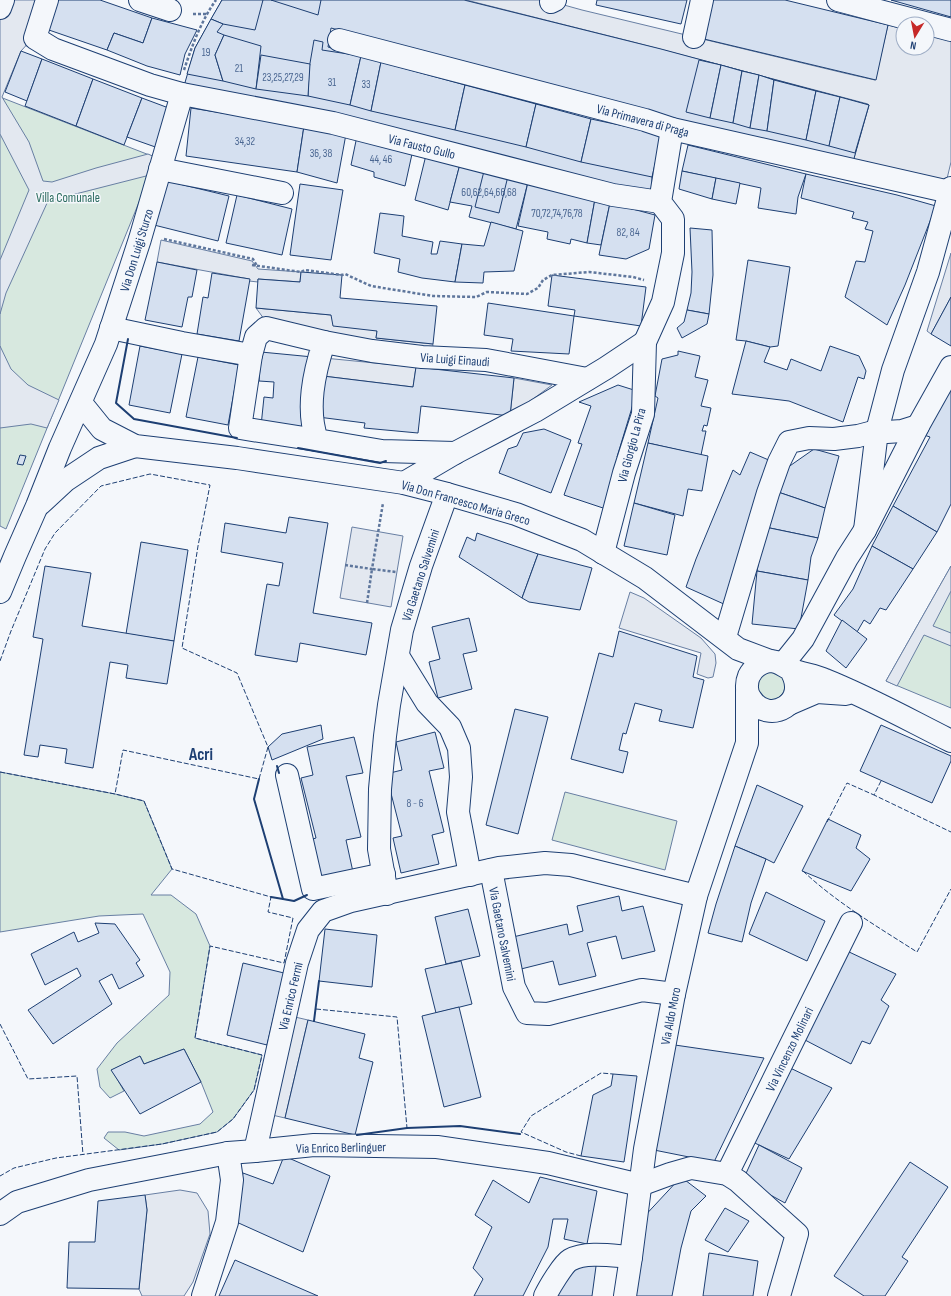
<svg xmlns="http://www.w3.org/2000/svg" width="951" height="1296" viewBox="0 0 951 1296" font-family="'Sofia Sans Condensed',sans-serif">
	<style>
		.green { fill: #d7e8df; stroke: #687fa3 }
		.parking { fill: #e3e8f0; stroke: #687fa3 }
		.building { fill: #d5e0f0; stroke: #1d3f73 }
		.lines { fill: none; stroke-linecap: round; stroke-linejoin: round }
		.minor-casing { stroke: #1d3f73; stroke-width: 24 }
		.path { stroke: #5e769c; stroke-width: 2.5; stroke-dasharray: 3 2; stroke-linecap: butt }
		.minor { stroke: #f4f7fb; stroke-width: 22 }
		.fence { stroke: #1d3f73; stroke-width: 1; stroke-dasharray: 5 2; stroke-linecap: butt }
		.wall { stroke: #1d3f73; stroke-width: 2 }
		.labels { text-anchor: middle; stroke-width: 3; stroke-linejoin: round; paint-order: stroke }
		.number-label { font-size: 11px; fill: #4b6792 }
		.street-label { font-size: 13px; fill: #1d3f73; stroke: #f4f7fb }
		.park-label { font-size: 13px; fill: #2c6c60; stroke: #f4f7fb }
		.district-label { font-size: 17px; font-weight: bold; fill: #1d3f73; stroke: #f4f7fb }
	</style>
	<rect width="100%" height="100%" fill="#f4f7fb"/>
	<g class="green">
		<path d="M0,97L157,158L6,529L0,526Z"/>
		<path d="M951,566V708L886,681Z"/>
		<circle cx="771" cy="686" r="14"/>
		<path d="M0,772L115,794L144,801L172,869L151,895H171L196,914L210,946L195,1038L262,1055L254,1090L233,1119L217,1132L162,1144L119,1150L104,1138L108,1132H125L144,1136L200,1124L213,1112L201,1082L184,1049L144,1064L140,1056L112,1070L124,1091L110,1098L100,1087L97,1069L117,1043L169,995L170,972L143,914L99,916L0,932Z"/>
		<path d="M565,792L677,821L665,870L552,840Z"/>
	</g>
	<g class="parking">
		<path d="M0,0H46L32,39L21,51L2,97L29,142L43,181L52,182L96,168L148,154L157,158L150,175L48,201L6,293L0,314V260L29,190L0,134Z"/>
		<path d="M466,0H546L582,10L844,73L875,80L888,25L903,29V48H927V35L951,41V162L945,187L853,162L868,104L629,41Z"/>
		<path d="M161,240L252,261L258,269L301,272L300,282L258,279V282L249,281V279L157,262Z"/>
		<path d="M951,253V297L931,334L927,331Z"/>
		<path d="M256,308L331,315L377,331L376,338L433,344L432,354L267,323Z"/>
		<path d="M0,346L11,369L28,385L59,400L47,428L31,424L0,428Z"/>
		<path d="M324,358L416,367L413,387L323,376Z"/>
		<path d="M514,378L552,385L510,416Z"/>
		<path d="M352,527L403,536L391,607L340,598Z"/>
		<path d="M951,566V591L933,626L951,633V646L924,635L897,686L886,681Z"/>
		<path d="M630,592L644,598L701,638L715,654L716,663L713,677L708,678L697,674L701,653L619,628Z"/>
		<path d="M295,1017L308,1020L285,1118L272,1115Z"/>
		<path d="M180,1190L197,1193L208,1211L210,1234L193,1282L184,1296H142L139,1289L147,1210L145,1195Z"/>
	</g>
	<g class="building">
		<path d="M55,0H100L152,18L143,43L114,33L107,50L46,29Z"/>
		<path d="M222,0H464L661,49L869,105L853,162L674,121L652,112L331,28L328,47L536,104L638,127L662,134L652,177V195L184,86L195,48Z"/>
		<path d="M222,0H263L255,30L223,24L211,19Z"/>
		<path d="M271,0H321L318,15Z"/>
		<path d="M597,0H687L681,24L596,5Z"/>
		<path d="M713,0H785L888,25L876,80L704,39Z"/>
		<path d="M891,0H951V17Z"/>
		<path d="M152,18L197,30L185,54L180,75L147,66L107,50L114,33L143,43Z"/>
		<path d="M211,19L223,24L217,32L224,35L215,55L223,81L187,74L195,48Z"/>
		<path d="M224,35L261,46L256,89L223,81L215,55Z"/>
		<path d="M314,40L323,42L322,50L361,56L350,105L308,96L309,69Z"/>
		<path d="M21,51L42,59L27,101L5,92Z"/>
		<path d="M261,55L310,64L308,96L256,89Z"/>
		<path d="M361,56L381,62L371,111L350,105Z"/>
		<path d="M42,59L93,79L76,126L25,106Z"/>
		<path d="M699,60L721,65L710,118L686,112Z"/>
		<path d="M381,62L465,85L455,130L371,111Z"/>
		<path d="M721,65L742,71L733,123L710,118Z"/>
		<path d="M742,71L759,75L750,128L733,123Z"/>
		<path d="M759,75L774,80L767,131L750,128Z"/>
		<path d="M93,79L142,98L124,145L76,126Z"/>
		<path d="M774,80L816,91L806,140L767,131Z"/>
		<path d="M465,85L536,104L526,147L455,130Z"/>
		<path d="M816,91L840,97L829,146L806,140Z"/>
		<path d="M840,97L869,105L855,153L829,146Z"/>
		<path d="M142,98L174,110L161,149L127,137Z"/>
		<path d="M536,104L591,119L581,162L526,147Z"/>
		<path d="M191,108L304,126L297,172L186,156Z"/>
		<path d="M591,119L662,134L652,177L581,162Z"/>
		<path d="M304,126L346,134L337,183L297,172Z"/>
		<path d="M357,136L412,154L405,186L374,177V172L351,165Z"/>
		<path d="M688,145L806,174L798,197L796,214L758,208L761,188L682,171Z"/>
		<path d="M426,155L460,164L448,210L415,200Z"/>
		<path d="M460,164L528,182L516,229L469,217L472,206L450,202Z"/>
		<path d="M484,171L508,176L499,213L475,207Z"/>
		<path d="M682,171L716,178L712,199L679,189Z"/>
		<path d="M806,174L897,195L936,206L905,285L887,325L845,297L856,261L865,262L873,231L865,229L868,222L852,218L854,212L801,198Z"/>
		<path d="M716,178L740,183L736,204L712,199Z"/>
		<path d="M167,181L229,196L218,241L154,225Z"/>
		<path d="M528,182L595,199L587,243L571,239L570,244L547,239L548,232L518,226Z"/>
		<path d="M300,184L343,190L331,260L290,255Z"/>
		<path d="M237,195L292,209L282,255L226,243Z"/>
		<path d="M595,199L610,203L601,245L587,243Z"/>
		<path d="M610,203L655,215L649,249L626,259L599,255Z"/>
		<path d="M380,213L404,216L402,236L433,242L431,254H437L440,241L462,244L455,282L422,278L398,272L400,259L374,253Z"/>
		<path d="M491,222L523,231L514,271L484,272L483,283L455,282L462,244L484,246Z"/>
		<path d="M690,228L712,230L713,275L709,314L687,310L691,293L692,272Z"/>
		<path d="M748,260L790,267L778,346L770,347L746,341L736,340Z"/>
		<path d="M157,262L197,270L192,297H188L182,327L145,320Z"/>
		<path d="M301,272L342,275L340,298L437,306L433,344L376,338L377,331L333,326L331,315L256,308L258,279L300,282Z"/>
		<path d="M212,273L250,279L239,341L197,334L203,297L208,298Z"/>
		<path d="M552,275L646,287L641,326L574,316L575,310L548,306Z"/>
		<path d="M951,297V346L931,334Z"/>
		<path d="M488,303L574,316L569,354L511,351L513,339L484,335Z"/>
		<path d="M687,310L709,314L707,324L682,338L677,328L684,322Z"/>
		<path d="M746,341L770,347L764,362L787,370L791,359L821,371L830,346L859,356L866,371L864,379L858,377L843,422L789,401L732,394Z"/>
		<path d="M140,346L182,354L170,413L129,405Z"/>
		<path d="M678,351L700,356L695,377L708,380L701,406L711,408L707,426L704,425L702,431H706L701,455L648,443L658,398L655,396L662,359L678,355Z"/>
		<path d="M261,352L313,357L307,430L261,426L264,397L273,398L274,382L259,381Z"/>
		<path d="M198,357L239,365L228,425L186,417Z"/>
		<path d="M416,367L514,378L510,416L421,406L418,433L364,428L365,423L318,417L323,376L413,387Z"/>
		<path d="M618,385L637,391L617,457L620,459L606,509L564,495L582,444L578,443L591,406L579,402Z"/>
		<path d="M951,386V504L937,532L893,506L930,437L924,435Z"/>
		<path d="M544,429L571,440L551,493L499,473L508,449L517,446L523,433Z"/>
		<path d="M648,443L708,456L702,491L688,489L683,516L634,503Z"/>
		<path d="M814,449L839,456L825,508L778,492L784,470Z"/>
		<path d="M750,452L771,461L726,605L686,587L696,559L733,470L740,475Z"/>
		<path d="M20,455L26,456L23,465L17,464Z"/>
		<path d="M778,492L825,508L818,538L765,527Z"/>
		<path d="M634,503L675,515L667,555L624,546Z"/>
		<path d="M893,506L937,532L913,569L872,546Z"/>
		<path d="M289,517L328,523L313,613L372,623L366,655L300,643L297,662L255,655L267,584L279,586L283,563L221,552L225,523L286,533Z"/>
		<path d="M765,527L818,538L811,557L808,580L757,571Z"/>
		<path d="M477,533L538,554L522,598L459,557L467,537L475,541Z"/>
		<path d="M141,542L188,550L174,641L126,634Z"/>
		<path d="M872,546L913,569L886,610L880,608L870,624L864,620L857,632L834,615L853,589Z"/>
		<path d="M538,554L592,568L580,610L529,602L522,598Z"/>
		<path d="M45,566L91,573L82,626L174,641L167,684L126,678L128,665L110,662L93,768L65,763L67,749L40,745L38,757L24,755L43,639L33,637Z"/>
		<path d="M757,571L808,580L799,629L752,624Z"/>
		<path d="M469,618L477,651L463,654L472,689L438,698L429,662L440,659L432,627Z"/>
		<path d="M842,620L867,639L846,668L826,651Z"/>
		<path d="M619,631L697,656L693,677L704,680L693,728L659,721L662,710L635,703L626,734L623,733L619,750L628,752L623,773L571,759L599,653L613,657Z"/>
		<path d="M515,709L548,717L518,834L486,825Z"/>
		<path d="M321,725L323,739L272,760L268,747L282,734Z"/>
		<path d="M881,725L951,756V761L932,803L860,771Z"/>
		<path d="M435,732L444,768L429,771L444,832L432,835L439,864L401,873L393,838L402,836L386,774L402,770L396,742Z"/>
		<path d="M354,737L363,773L346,776L361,837L346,840L353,872L312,881L303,842L316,838L301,778L313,775L307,747Z"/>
		<path d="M757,785L803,806L774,863L766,859L735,846Z"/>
		<path d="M828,819L861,835L856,848L870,859L851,891L802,871Z"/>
		<path d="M735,846L766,859L751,903L742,942L708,933L716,904Z"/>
		<path d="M766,892L825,921L807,961L749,934Z"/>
		<path d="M619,896L622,911L643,906L655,951L622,959L616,936L587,943L596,976L559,985L553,961L521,969L513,937L567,924L569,935L583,931L577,906Z"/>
		<path d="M468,909L480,956L446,964L435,917Z"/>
		<path d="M95,923L115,924L140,960L136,963L144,976L119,989L112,974L99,981L112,1004L53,1044L28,1010L81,976L77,968L45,985L31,954L74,932L78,942L99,933Z"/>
		<path d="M325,929L377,935L372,987L319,981Z"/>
		<path d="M847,951L896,974L881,1000L889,1006L870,1044L862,1041L851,1064L805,1040Z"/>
		<path d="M461,961L472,1004L436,1013L425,969Z"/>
		<path d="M243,963L284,973L267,1045L227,1035Z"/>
		<path d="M459,1007L481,1097L444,1107L422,1016Z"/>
		<path d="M308,1020L365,1034L359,1058L373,1062L355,1135L285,1118Z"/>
		<path d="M668,1044L764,1058L714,1162L649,1149Z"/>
		<path d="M184,1049L201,1082L140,1114L111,1070L140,1056L144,1064Z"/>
		<path d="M786,1066L832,1088L789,1159L744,1138Z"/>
		<path d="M613,1074L637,1076L624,1162L581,1156L593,1095L611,1086Z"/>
		<path d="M759,1145L802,1168L785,1203L743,1180Z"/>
		<path d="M284,1156L330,1176L303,1252L232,1220L243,1173L273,1184Z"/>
		<path d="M910,1162L948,1187L902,1257L908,1261L885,1296H864L834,1276Z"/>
		<path d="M540,1177L597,1191L587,1244L564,1239L568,1219H553L548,1247L523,1296H474L483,1279L473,1268L492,1227L475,1215L493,1180L529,1203Z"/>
		<path d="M681,1177L706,1196L691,1211L681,1248L672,1296H629L640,1221Z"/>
		<path d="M145,1195L147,1210L139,1289L67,1288L69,1242H95L98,1201Z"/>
		<path d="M725,1208L749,1221L728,1252L705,1240Z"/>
		<path d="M709,1253L758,1261L753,1296H703Z"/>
		<path d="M597,1259L592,1296H550L574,1268Z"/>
		<path d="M235,1260L318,1296H219Z"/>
	</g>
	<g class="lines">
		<g class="minor-casing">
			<g id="minor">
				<path d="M47,0L35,38L53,49L150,85L182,94L333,123L613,195L660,202"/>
				<path d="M140,0L170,10"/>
				<path d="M838,0L951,30"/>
				<path d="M551,2L555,0"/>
				<path d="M0,8L3,0"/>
				<path d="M694,37L702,0"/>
				<path d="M339,40L645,120L672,129L950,192"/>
				<path d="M160,169L282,193"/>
				<path d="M111,328L182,343L251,355L256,337L266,328L324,342C314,373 306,409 317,440L382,451L455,453"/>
				<path d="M324,342L372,351L422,357L486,360L587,379"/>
				<path d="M251,355L240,428L317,440"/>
				<path d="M81,403L102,429L135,446L237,458L404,483L447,494L516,514L582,540L645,578L738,649L770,661"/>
				<path d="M404,483L455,453L535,411L606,368L645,342"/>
				<path d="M40,504L66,480L99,458L135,446"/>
				<path d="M865,530L877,431L893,370L928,272L951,188"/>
				<path d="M603,553L624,473L643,414L645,342L663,302L673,253V219L660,202L672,129"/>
				<path d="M0,592L15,556L37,506L60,448L106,344L140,239L182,94"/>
				<path d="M725,637L768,493L779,462L789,442L809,438L834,439L858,436L877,431L887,432L902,431L918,426"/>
				<path d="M398,656L427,703L450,727L459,748L461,777L458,812L470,875"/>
				<path d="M783,664L803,639L847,558L865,530L918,426L951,367"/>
				<path d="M790,669C812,703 768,726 751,699C746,693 746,683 749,676C753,668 761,662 770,661C779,661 783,666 790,669C801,674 814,675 825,680C868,697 909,720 951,741"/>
				<path d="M789,704L817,692L846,694"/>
				<path d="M287,775L313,889L384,874"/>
				<path d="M491,870L514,987L527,1013L548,1014L642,990L674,994"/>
				<path d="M387,894L379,849L380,789L385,736L389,705L402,630L421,566L447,494"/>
				<path d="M255,1151L297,963L308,930L323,911L351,901L499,868L545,863L571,865L696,896"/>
				<path d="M727,1174L851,923"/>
				<path d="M640,1185L670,1174L691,1168L727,1174L738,1181L797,1234L779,1296"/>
				<path d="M0,1214L17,1202L89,1180L228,1153L255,1151L314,1145L437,1147L548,1163L640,1185"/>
				<path d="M203,1296L227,1222L232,1180L228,1153"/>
				<path d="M545,1296C549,1288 563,1264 570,1260C586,1251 614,1256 631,1257"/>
				<path d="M625,1296L631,1257L645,1149L674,994L696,896L747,743V692"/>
			</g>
		</g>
		<g class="path">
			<path d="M193,14H206"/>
			<path d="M184,70C192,46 201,21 216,0"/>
			<path d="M164,239L253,259L257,266"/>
			<path d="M252,265L301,272L305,270L342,275L345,274L371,286L433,296L476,297L487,292L527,294L538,288L543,280L552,275L589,272L633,277L644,280"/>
			<path d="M345,565L372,569L383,503"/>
			<path d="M367,603L372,569L396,572"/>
		</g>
		<use href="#minor" class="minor"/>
		<g class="fence">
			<path d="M0,661L11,631L45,549L55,533L101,486L150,474L210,485L198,546L182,648L237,673L268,747L259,779L123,750L115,794"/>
			<path d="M0,772L115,794L144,801L172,869L271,897L268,912L293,918L284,963L210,946L195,1038L262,1055L254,1090L233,1119L217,1132L162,1144L56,1158L14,1168L0,1176"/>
			<path d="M881,781L874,795L951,832"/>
			<path d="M827,822L847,783L874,795"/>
			<path d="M803,871C837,903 878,927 917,952L951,889"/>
			<path d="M316,1009L397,1017L407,1128"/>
			<path d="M0,1024L28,1079L77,1076L83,1155"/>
			<path d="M581,1156L566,1152L521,1132L531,1116L601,1073L613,1074"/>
		</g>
		<g class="wall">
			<path d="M128,339L116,403L134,419L237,438"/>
			<path d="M298,448L380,463L386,461"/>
			<path d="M277,766L279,773"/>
			<path d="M259,779L254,799L283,899L271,897"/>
			<path d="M283,899L294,901L307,895"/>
			<path d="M314,1021L319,981"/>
			<path d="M357,1135L407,1128L460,1126L520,1134"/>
		</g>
	</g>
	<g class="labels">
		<g class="number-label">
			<text x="206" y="56">19</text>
			<text x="239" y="72">21</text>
			<text x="283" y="81">23,25,27,29</text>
			<text x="332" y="86">31</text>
			<text x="366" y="88">33</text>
			<text x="245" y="145">34,32</text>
			<text x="321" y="157">36, 38</text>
			<text x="381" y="163">44, 46</text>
			<text x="489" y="196">60,62,64,66,68</text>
			<text x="557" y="217">70,72,74,76,78</text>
			<text x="628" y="236">82, 84</text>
			<text x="415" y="807">8 - 6</text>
		</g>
		<g class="street-label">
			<text transform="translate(643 120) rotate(15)" y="5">Via Primavera di Praga</text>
			<text transform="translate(422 146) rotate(14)" y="5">Via Fausto Gullo</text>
			<text transform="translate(136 250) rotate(-73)" y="5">Via Don Luigi Sturzo</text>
			<text transform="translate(455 359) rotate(4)" y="5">Via Luigi Einaudi</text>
			<text transform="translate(631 445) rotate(-75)" y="5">Via Giorgio La Pira</text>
			<text transform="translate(466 502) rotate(16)" y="5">Via Don Francesco Maria Greco</text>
			<text transform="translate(420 575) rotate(-72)" y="5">Via Gaetano Salvemini</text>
			<text transform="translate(503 934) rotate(79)" y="5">Via Gaetano Salvemini</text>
			<text transform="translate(290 996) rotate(-77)" y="5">Via Enrico Fermi</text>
			<text transform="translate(670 1016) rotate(-79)" y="5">Via Aldo Moro</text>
			<text transform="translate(789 1049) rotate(-64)" y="5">Via Vincenzo Molinari</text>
			<text transform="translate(341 1147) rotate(-1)" y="5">Via Enrico Berlinguer</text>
		</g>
		<g class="park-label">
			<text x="68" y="202">Villa Comunale</text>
		</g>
		<g class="district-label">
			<text x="201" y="760">Acri</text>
		</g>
	</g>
	<g transform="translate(915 36) rotate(190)"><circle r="19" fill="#f4f7fb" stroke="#9eadc5"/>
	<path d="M0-3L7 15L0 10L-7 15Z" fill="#c62828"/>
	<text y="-6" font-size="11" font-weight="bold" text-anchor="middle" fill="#1d3f73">N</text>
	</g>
</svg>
